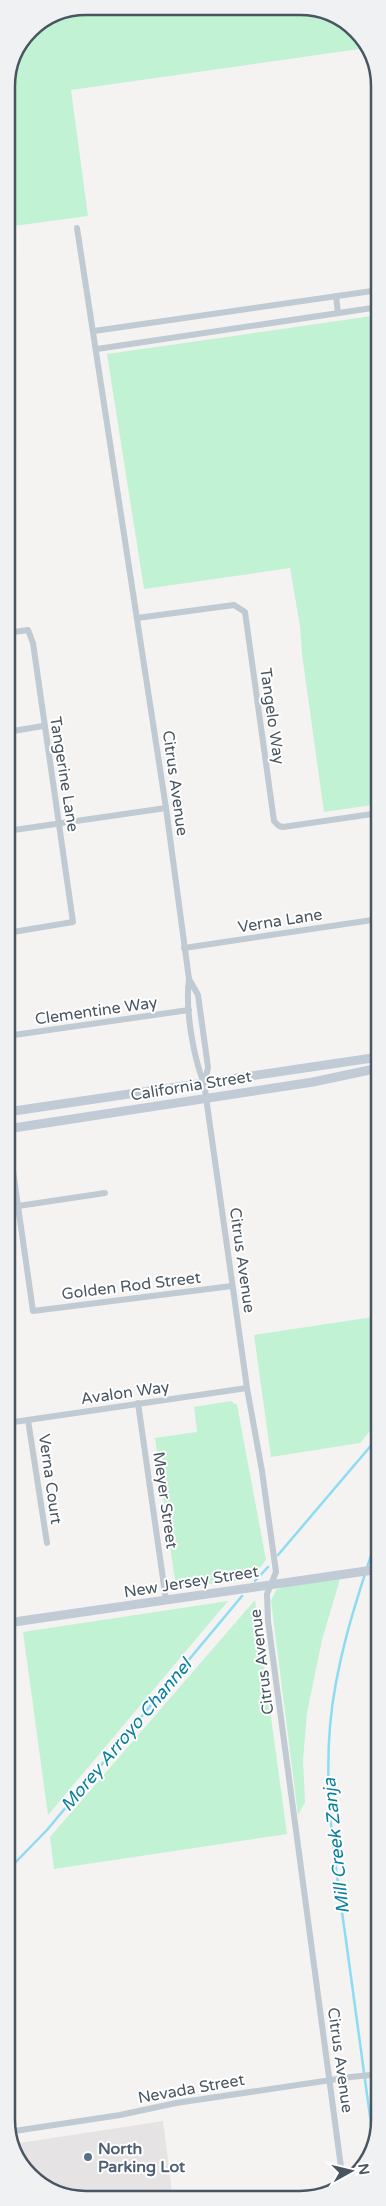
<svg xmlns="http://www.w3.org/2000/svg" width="386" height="2206" viewBox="0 0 386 2206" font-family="'Varela Round',sans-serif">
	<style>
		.education { fill: #e6e3e4 }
		.green { fill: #c1f2d3 }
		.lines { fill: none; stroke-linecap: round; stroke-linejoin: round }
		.stream { stroke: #8cddf1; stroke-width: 2.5 }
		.street { stroke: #c0cad2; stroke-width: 6 }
		.secondary { stroke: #c0cbd6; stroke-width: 9 }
		.service-dot { fill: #5c6f8a; stroke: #fff; stroke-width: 2 }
		.labels { text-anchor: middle; stroke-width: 4; stroke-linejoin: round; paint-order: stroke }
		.street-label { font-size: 16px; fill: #495661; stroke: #fff }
		.service-label { font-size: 16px; font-weight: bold; fill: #4e5e75; stroke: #fff; text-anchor: start }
		.water-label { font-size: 18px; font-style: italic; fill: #08809e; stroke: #fff }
		.rim { fill: none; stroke: #495661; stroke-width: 2.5 }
	</style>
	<rect width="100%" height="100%" fill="#f5f2f2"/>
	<path class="education" d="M163,2121L173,2199L70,2198L26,2173L13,2144Z"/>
	<g class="green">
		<path d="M86,6L320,9L360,33L366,48L71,90L88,216L6,227V81L30,29Z"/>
		<path d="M379,315V804L324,812L302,654L300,626L290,568L144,589L107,354Z"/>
		<path d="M379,1316L380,1419L360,1443L271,1457L254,1335Z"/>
		<path d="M231,1401L237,1405L266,1560L251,1579L184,1587L175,1581L155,1438L197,1432L194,1407Z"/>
		<path d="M340,1579L322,1640L307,1713L303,1760L305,1802L298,1815L271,1601L276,1590L283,1587Z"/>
		<path d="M255,1600L287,1834L54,1869L50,1837Z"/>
		<path d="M228,1601L48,1815L23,1632Z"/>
	</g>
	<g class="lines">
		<g class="stream">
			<path d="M278,1555L380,1435"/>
			<path d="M255,1581L268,1567"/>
			<path d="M7,1871L47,1830L242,1596"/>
			<path d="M373,2139C364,2070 354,2001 345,1933C335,1864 324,1796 330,1726C336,1657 359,1592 380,1528"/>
		</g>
		<g class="street">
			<path d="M77,228L166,808L189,979C185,1007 193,1057 204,1083L247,1388L262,1471L276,1572L267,1594L268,1621L343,2182"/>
			<path d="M336,296L338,313"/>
			<path d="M94,331L379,290"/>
			<path d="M97,349L379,307"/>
			<path d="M137,618L234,605L245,612L274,821L279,826L283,827L379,813"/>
			<path d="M7,633L28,630L33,643L73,922L7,933"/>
			<path d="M7,732L43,726"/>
			<path d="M7,831L166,808"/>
			<path d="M184,948L379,919"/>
			<path d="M189,979L198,995L208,1067L205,1082"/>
			<path d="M7,1036L189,1010"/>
			<path d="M7,1129L33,1311L232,1286"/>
			<path d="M18,1206L105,1193"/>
			<path d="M138,1403L166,1600"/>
			<path d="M28,1420L47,1543"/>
			<path d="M7,1423L247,1388"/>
			<path d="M8,2132L120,2115L176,2103L351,2077L380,2074"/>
		</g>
		<g class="secondary">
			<path d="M7,1112L379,1057"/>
			<path d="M7,1129L313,1082L379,1068"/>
			<path d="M7,1623L380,1569"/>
		</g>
	</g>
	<circle class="service-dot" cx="88" cy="2157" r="5"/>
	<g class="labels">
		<g class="street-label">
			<text transform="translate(273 716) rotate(82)" y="6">Tangelo Way</text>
			<text transform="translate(65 774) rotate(81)" y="6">Tangerine Lane</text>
			<text transform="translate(176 783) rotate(82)" y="6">Citrus Avenue</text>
			<text transform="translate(280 920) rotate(-9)" y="6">Verna Lane</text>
			<text transform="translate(96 1010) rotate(-8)" y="6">Clementine Way</text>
			<text transform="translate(191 1085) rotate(-9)" y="6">California Street</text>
			<text transform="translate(243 1260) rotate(82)" y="6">Citrus Avenue</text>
			<text transform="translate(131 1285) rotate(-7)" y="6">Golden Rod Street</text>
			<text transform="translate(125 1392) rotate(-8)" y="6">Avalon Way</text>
			<text transform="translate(51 1479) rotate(82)" y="6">Verna Court</text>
			<text transform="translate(166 1500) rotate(82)" y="6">Meyer Street</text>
			<text transform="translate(191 1581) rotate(-9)" y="6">New Jersey Street</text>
			<text transform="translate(261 1662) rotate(-97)" y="6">Citrus Avenue</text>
			<text transform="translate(341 2060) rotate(82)" y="6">Citrus Avenue</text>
			<text transform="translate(191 2088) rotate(-10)" y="6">Nevada Street</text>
		</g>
		<g class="service-label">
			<text x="98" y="2154">North<tspan x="98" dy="18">Parking Lot</tspan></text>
		</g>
		<g class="water-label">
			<text transform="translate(126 1735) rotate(-50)" y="6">Morey Arroyo Channel</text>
			<text transform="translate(336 1846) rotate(-96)" y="6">Mill Creek Zanja</text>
		</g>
	</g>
	<path d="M0 0H386V2206H0ZM86 15H300A71 71 0 0 1 371 86V2120A71 71 0 0 1 300 2191H86A71 71 0 0 1 15 2120V86A71 71 0 0 1 86 15Z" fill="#f0f1f2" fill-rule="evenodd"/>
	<path class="rim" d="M86 15H300A71 71 0 0 1 371 86V2120A71 71 0 0 1 300 2191H86A71 71 0 0 1 15 2120V86A71 71 0 0 1 86 15Z"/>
	<g transform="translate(351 2171) rotate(82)" stroke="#ffffff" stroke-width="4" paint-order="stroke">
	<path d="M0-4L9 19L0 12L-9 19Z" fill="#495661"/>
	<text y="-8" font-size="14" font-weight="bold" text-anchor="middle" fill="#495661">N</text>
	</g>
</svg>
